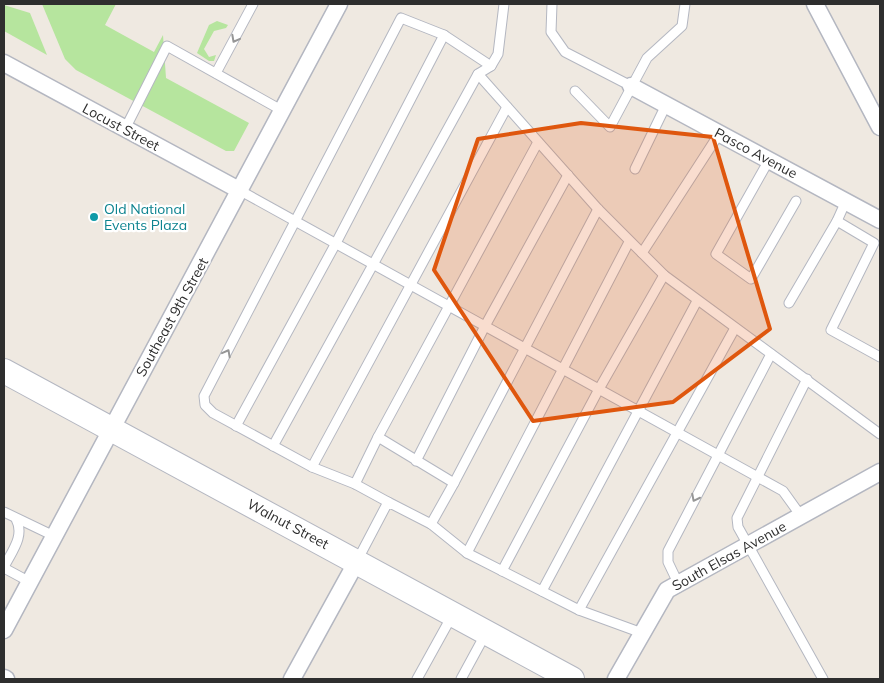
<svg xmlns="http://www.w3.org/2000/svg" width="884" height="683" viewBox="0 0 884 683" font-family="Mulish,sans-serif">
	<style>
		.green { fill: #b6e59e }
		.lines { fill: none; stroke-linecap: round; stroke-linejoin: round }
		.lane-casing { stroke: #b4b7c1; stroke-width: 11 }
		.street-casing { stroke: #b4b7c1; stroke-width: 19 }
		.secondary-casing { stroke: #b4b7c1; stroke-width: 26 }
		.lane { stroke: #fff; stroke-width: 9 }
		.street { stroke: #fff; stroke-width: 16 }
		.secondary { stroke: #fff; stroke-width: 24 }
		.oneway { stroke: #969696 }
		.marked { fill: #df570e; fill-opacity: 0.2; stroke: #df570e; stroke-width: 4; stroke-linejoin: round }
		.culture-dot { fill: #0f9aa8; stroke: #fff; stroke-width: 2 }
		.labels { text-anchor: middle; stroke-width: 4.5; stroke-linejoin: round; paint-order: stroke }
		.street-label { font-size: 14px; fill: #2e2e2e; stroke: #fff }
		.culture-label { font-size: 14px; fill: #0d838f; stroke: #fff; text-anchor: start }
	</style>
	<rect width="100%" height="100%" fill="#efe9e1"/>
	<g class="green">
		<path d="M42,4H116L105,25L154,52L163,35L166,78L249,123L234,151H226L76,70L65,59Z"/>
		<path d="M4,5L30,13L47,55L4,31Z"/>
		<path d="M217,21L228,25L226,28L214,31L204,49L209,57L216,55L214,61H209L197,53L209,25Z"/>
	</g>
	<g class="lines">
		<g class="lane-casing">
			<g id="lane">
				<path d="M504,4L498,54L491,66L478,74L598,209L664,275L880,434"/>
				<path d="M552,4L551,32L565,52L631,86"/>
				<path d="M216,73L253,4"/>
				<path d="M575,91L610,127L647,58L682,26L685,4"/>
				<path d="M125,129L167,46L283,111"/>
				<path d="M769,160L716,254L751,279L796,201"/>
				<path d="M635,169L666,105"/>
				<path d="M239,190L783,491L801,516"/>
				<path d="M837,221L846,201"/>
				<path d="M642,253L719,134"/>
				<path d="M789,303L837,221L874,243L831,330L880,357"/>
				<path d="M807,379L737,518L738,527L823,679"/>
				<path d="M236,426L336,243L444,35"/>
				<path d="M378,437L538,142"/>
				<path d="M273,446L478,74"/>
				<path d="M416,461L485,326L568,175"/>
				<path d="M312,467L507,107"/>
				<path d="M454,483L598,209"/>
				<path d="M355,484L378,437L454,483L431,524"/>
				<path d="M388,502L355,484L312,467L213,413L205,405L204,396L401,18L444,35L491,66"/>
				<path d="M4,512L54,536"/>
				<path d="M467,553L629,242"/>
				<path d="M357,561L388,502L431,524L467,553L579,610L642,633"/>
				<path d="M4,567C12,551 25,536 16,519"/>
				<path d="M4,568L30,582"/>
				<path d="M502,571L599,389L664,275"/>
				<path d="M678,583L668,562V551L771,354"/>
				<path d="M542,591L697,301"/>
				<path d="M579,610L735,328"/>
				<path d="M417,679L453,614"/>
				<path d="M461,679L486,633"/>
			</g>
		</g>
		<g class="street-casing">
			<g id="street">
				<path d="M815,4L880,127"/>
				<path d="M4,63L239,190"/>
				<path d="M631,86L880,220"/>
				<path d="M4,630L339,4"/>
				<path d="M4,678L6,679"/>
				<path d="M292,679L357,561"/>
				<path d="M616,679L667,590L880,472"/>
			</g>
		</g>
		<g class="secondary-casing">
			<path id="secondary" d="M4,371L572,679"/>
		</g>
		<use href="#lane" class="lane"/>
		<use href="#street" class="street"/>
		<use href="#secondary" class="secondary"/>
	</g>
	<defs><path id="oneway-chevron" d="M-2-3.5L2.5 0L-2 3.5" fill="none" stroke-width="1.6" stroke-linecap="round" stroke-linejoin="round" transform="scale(1.25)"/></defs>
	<g class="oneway">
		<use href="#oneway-chevron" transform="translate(235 39) rotate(118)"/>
		<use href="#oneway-chevron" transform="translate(227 353) rotate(-62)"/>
		<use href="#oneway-chevron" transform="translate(695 498) rotate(117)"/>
	</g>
	<path class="marked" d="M581,123L713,137L770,329L673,402L533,421L434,270L478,139Z"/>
	<circle class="culture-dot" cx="94" cy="217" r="5"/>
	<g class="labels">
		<g class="street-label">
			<text transform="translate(121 127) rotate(28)" y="5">Locust Street</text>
			<text transform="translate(756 153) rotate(28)" y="5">Pasco Avenue</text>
			<text transform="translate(172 317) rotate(-61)" y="5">Southeast 9th Street</text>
			<text transform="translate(288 524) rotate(28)" y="5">Walnut Street</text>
			<text transform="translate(729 556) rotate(-29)" y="5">South Elsas Avenue</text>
		</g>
		<g class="culture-label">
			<text x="104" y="214">Old National<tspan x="104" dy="16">Events Plaza</tspan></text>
		</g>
	</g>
	<rect width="884" height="683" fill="none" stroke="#2e2e2e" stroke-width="10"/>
</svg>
